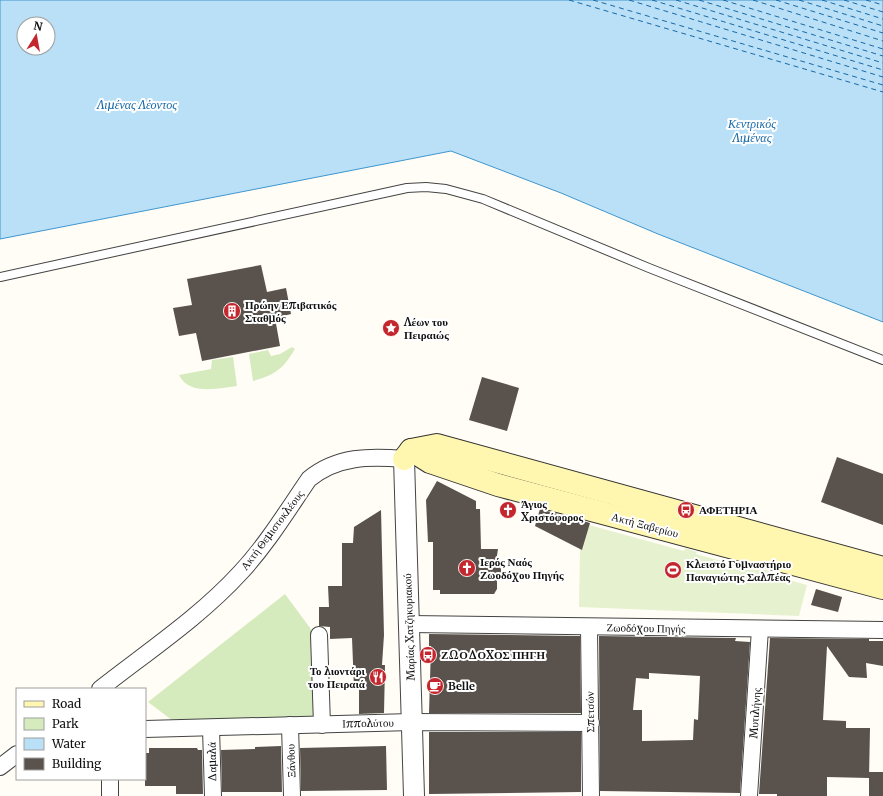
<svg xmlns="http://www.w3.org/2000/svg" width="883" height="796" viewBox="0 0 883 796" font-family="Merriweather,serif">
	<style>
		.green { fill: #d5ebbd }
		.pitch { fill: #e6f2cf }
		.water { fill: #b9e0f7; stroke: #3f96cf; fill-rule: evenodd }
		.lines { fill: none; stroke-linecap: round; stroke-linejoin: round }
		.ferry { stroke: #1768a6; stroke-width: 1; stroke-dasharray: 5 4; stroke-linecap: butt }
		.building { fill: #5a524d; fill-rule: evenodd }
		.service-casing { stroke: #444; stroke-width: 10 }
		.minor-casing { stroke: #444; stroke-width: 18 }
		.tertiary-casing { stroke: #444; stroke-width: 22 }
		.secondary-casing { stroke: #333; stroke-width: 24 }
		.service { stroke: #fff; stroke-width: 8 }
		.minor { stroke: #fff; stroke-width: 16 }
		.tertiary { stroke: #fff; stroke-width: 20 }
		.secondary { stroke: #fff6b0; stroke-width: 22 }
		.labels { text-anchor: middle; stroke-width: 4; stroke-linejoin: round; paint-order: stroke }
		.poi-label { font-size: 11px; font-weight: bold; fill: #111; stroke: #fff; text-anchor: start }
		.street-label { font-size: 11px; fill: #111; stroke: #fff }
		.water-label { font-size: 12px; font-style: italic; fill: #1768a6; stroke: #fff }
	</style>
	<rect width="100%" height="100%" fill="#fffdf5"/>
	<g class="green">
		<path d="M292,347L295,349C283,369 275,375 253,381L249,354L268,350L271,356L280,354Z"/>
		<path d="M233,357L237,386C219,388 189,396 179,375L211,369L212,360Z"/>
		<path d="M285,594L313,632L316,719L177,724L148,702Z"/>
	</g>
	<path class="pitch" d="M589,525L684,551L685,548L697,552L696,554L754,570L755,567L769,571L768,574L807,585L799,616L579,607L580,549H583Z"/>
	<path class="water" d="M0,0H883V322L658,234L561,193L451,151L0,239ZM24,24H48V48H24Z"/>
	<g class="lines">
		<g class="ferry">
			<path d="M569,0L883,92"/>
			<path d="M593,0L883,85"/>
			<path d="M629,0L883,77"/>
			<path d="M652,0L883,70"/>
			<path d="M676,0L883,63"/>
			<path d="M699,0L883,56"/>
			<path d="M723,0L883,49"/>
			<path d="M753,0L883,41"/>
			<path d="M776,0L883,33"/>
			<path d="M799,0L883,26"/>
			<path d="M822,0L883,19"/>
			<path d="M844,0L883,12"/>
			<path d="M866,0L883,5"/>
		</g>
	</g>
	<g class="building">
		<path d="M261,265L267,292L286,288L291,314L275,318L280,346L202,361L196,333L179,336L173,308L192,305L187,279Z"/>
		<path d="M482,377L519,388L507,431L469,420Z"/>
		<path d="M837,457L883,474V525L821,502Z"/>
		<path d="M437,481L476,501V509H480L481,549H498L496,562L501,569V574L497,579V589L494,594H440V590H433V542H428L426,500Z"/>
		<path d="M540,509L590,523L582,550L535,526Z"/>
		<path d="M381,510L384,635L382,665H385L384,713L359,714V688H354L352,638L330,639V627L319,626V607H329L328,586H342V543H353L354,527Z"/>
		<path d="M816,589L842,597L838,612L811,605Z"/>
		<path d="M429,634L580,636L581,713H429L431,646H429Z"/>
		<path d="M599,636L736,638L735,641L750,642L740,793L600,791ZM649,673L700,676L698,720L694,719L693,740L642,741V710H633L636,678L649,679Z"/>
		<path d="M770,638L869,639V641H883V666L866,663L867,678L849,677L827,646L823,720L846,721V728H870L869,778L827,777V796H777V794H759Z"/>
		<path d="M429,732H581V792L429,794Z"/>
		<path d="M281,746L282,792H222L221,750L255,749V747Z"/>
		<path d="M386,746L387,790L301,791L300,748Z"/>
		<path d="M149,748H197L198,750H202L203,794H176V786H145V753H149Z"/>
		<rect x="869" y="772" width="14" height="24"/>
	</g>
	<g class="lines">
		<g class="service-casing">
			<path id="service" d="M0,277L407,188L426,187L446,189L483,199L649,268L883,360"/>
		</g>
		<g class="minor-casing">
			<g id="minor">
				<path d="M409,624L883,630"/>
				<path d="M589,627L591,796"/>
				<path d="M319,635L322,725"/>
				<path d="M100,689C147,652 200,617 241,572C267,544 287,511 309,479C337,456 370,456 404,459"/>
				<path d="M290,725L292,796"/>
				<path d="M211,728L213,796"/>
				<path d="M145,729L412,722L591,723"/>
				<path d="M0,767L17,754"/>
				<path d="M110,796V779"/>
				<path d="M749,796L760,629"/>
			</g>
		</g>
		<g class="tertiary-casing">
			<path id="tertiary" d="M404,459L414,796"/>
		</g>
		<g class="secondary-casing">
			<g id="secondary">
				<path d="M411,450L430,462L498,485L883,588"/>
				<path d="M404,459L411,450L437,445L883,568"/>
			</g>
		</g>
		<use href="#service" class="service"/>
		<use href="#minor" class="minor"/>
		<use href="#tertiary" class="tertiary"/>
		<use href="#secondary" class="secondary"/>
	</g>
	<defs>
		<g id="building-disc" transform="scale(0.9)"><circle r="9.5" fill="#c4262e" stroke="#fff"/><path d="M-4-6H4V6H1V3H-1V6H-4ZM-2.5-4.3h1.7v1.8h-1.7ZM.8-4.3h1.7v1.8H.8ZM-2.5-1h1.7V.8h-1.7ZM.8-1h1.7V.8H.8Z" fill="#fff"/></g>
		<g id="sight-disc" transform="scale(0.9)"><circle r="9.5" fill="#c4262e" stroke="#fff"/><path d="M0-6L1.8-2.2L6-1.7L2.9 1.2L3.7 5.4L0 3.3L-3.7 5.4L-2.9 1.2L-6-1.7L-1.8-2.2Z" fill="#fff"/></g>
		<g id="church-disc" transform="scale(0.9)"><circle r="9.5" fill="#c4262e" stroke="#fff"/><path d="M-1.2-6h2.4v3.5h3.3v2.4h-3.3V6h-2.4V-.1h-3.3v-2.4h3.3Z" fill="#fff"/></g>
		<g id="bus-disc" transform="scale(0.9)"><circle r="9.5" fill="#c4262e" stroke="#fff"/><path d="M-5-6H5V4H4V6H2V4H-2V6H-4V4H-5ZM-3.5-4V0h7V-4ZM-3.5 1.2v1.5H-2V1.2ZM2 1.2v1.5H3.5V1.2Z" fill="#fff"/></g>
		<g id="stadium-disc" transform="scale(0.9)"><circle r="9.5" fill="#c4262e" stroke="#fff"/><path d="M0-5a6.5 5 0 1 0 0 10a6.5 5 0 1 0 0-10ZM-3.5-1.8h7v3.6h-7Z" fill="#fff"/></g>
		<g id="restaurant-disc" transform="scale(0.9)"><circle r="9.5" fill="#c4262e" stroke="#fff"/><path d="M-5-6h1v4h1v-4h1v4h1v-4h1v5L-1.5 .5V6h-2V.5L-5-1ZM5-6V6H3V1.5H1.5Q1.5-4 5-6Z" fill="#fff"/></g>
		<g id="cafe-disc" transform="scale(0.9)"><circle r="9.5" fill="#c4262e" stroke="#fff"/><path d="M-5.5-4.5H6V0H3Q3 3.5 0 3.5H-2.5Q-5.5 3.5-5.5 0ZM3-3.2v2h1.7v-2ZM-6 4.5H4V6H-6Z" fill="#fff"/></g>
	</defs>
	<g fill-rule="evenodd">
		<use href="#building-disc" x="232" y="311"/>
		<use href="#sight-disc" x="391" y="328"/>
		<use href="#church-disc" x="508" y="510"/>
		<use href="#bus-disc" x="686" y="510"/>
		<use href="#church-disc" x="467" y="568"/>
		<use href="#stadium-disc" x="673" y="570"/>
		<use href="#bus-disc" x="428" y="655"/>
		<use href="#restaurant-disc" x="378" y="677"/>
		<use href="#cafe-disc" x="435" y="686"/>
	</g>
	<g class="labels">
		<g class="poi-label">
			<text x="245" y="309">Πρώην Επιβατικός<tspan x="245" dy="13">Σταθμός</tspan></text>
			<text x="404" y="326">Λέων του<tspan x="404" dy="13">Πειραιώς</tspan></text>
			<text x="521" y="508">Άγιος<tspan x="521" dy="13">Χριστόφορος</tspan></text>
			<text x="699" y="514">ΑΦΕΤΗΡΙΑ</text>
			<text x="480" y="566">Ιερός Ναός<tspan x="480" dy="13">Ζωοδόχου Πηγής</tspan></text>
			<text x="686" y="568">Κλειστό Γυμναστήριο<tspan x="686" dy="13">Παναγιώτης Σαλπέας</tspan></text>
			<text x="441" y="659">ΖΩΟΔΟΧΟΣ ΠΗΓΗ</text>
			<text x="365" y="675" text-anchor="end">Το λιοντάρι<tspan x="365" dy="13">του Πειραιά</tspan></text>
			<text x="448" y="690">Belle</text>
		</g>
		<g class="street-label">
			<text transform="translate(645 525) rotate(15)" y="4">Ακτή Ξαβερίου</text>
			<text transform="translate(272 530) rotate(-53)" y="4">Ακτή Θεμιστοκλέους</text>
			<text transform="translate(409 627) rotate(-92)" y="4">Μαρίας Χατζηκυριακού</text>
			<text transform="translate(646 628) rotate(1)" y="4">Ζωοδόχου Πηγής</text>
			<text transform="translate(590 712) rotate(-91)" y="4">Σπετσών</text>
			<text transform="translate(755 713) rotate(-86)" y="4">Μυτιλήνης</text>
			<text transform="translate(368 723) rotate(-1)" y="4">Ιππολύτου</text>
			<text transform="translate(291 761) rotate(-92)" y="4">Ξάνθου</text>
			<text transform="translate(212 762) rotate(-91)" y="4">Δαμαλά</text>
		</g>
		<g class="water-label">
			<text x="137" y="109">Λιμένας Λέοντος</text>
			<text x="752" y="128">Κεντρικός<tspan x="752" dy="14">Λιμένας</tspan></text>
		</g>
	</g>
	<rect x="16" y="688" width="130" height="92" fill="#ffffff" stroke="#a0a0a0"/>
	<rect x="24" y="701" width="20" height="6" fill="#fff6b0" stroke="#a0a0a0"/>
	<text x="52" y="708" font-size="12" fill="#111111">Road</text>
	<rect x="24" y="718" width="20" height="12" fill="#d5ebbd" stroke="#a0a0a0"/>
	<text x="52" y="728" font-size="12" fill="#111111">Park</text>
	<rect x="24" y="738" width="20" height="12" fill="#b9e0f7" stroke="#a0a0a0"/>
	<text x="52" y="748" font-size="12" fill="#111111">Water</text>
	<rect x="24" y="758" width="20" height="12" fill="#5a524d" stroke="#a0a0a0"/>
	<text x="52" y="768" font-size="12" fill="#111111">Building</text>
	<g transform="translate(36 36) rotate(11)"><circle r="19" fill="#ffffff" stroke="#a0a0a0"/>
	<path d="M0-3L7 15L0 10L-7 15Z" fill="#c4262e"/>
	<text y="-6" font-size="11" font-weight="bold" text-anchor="middle" fill="#111111">N</text>
	</g>
</svg>
